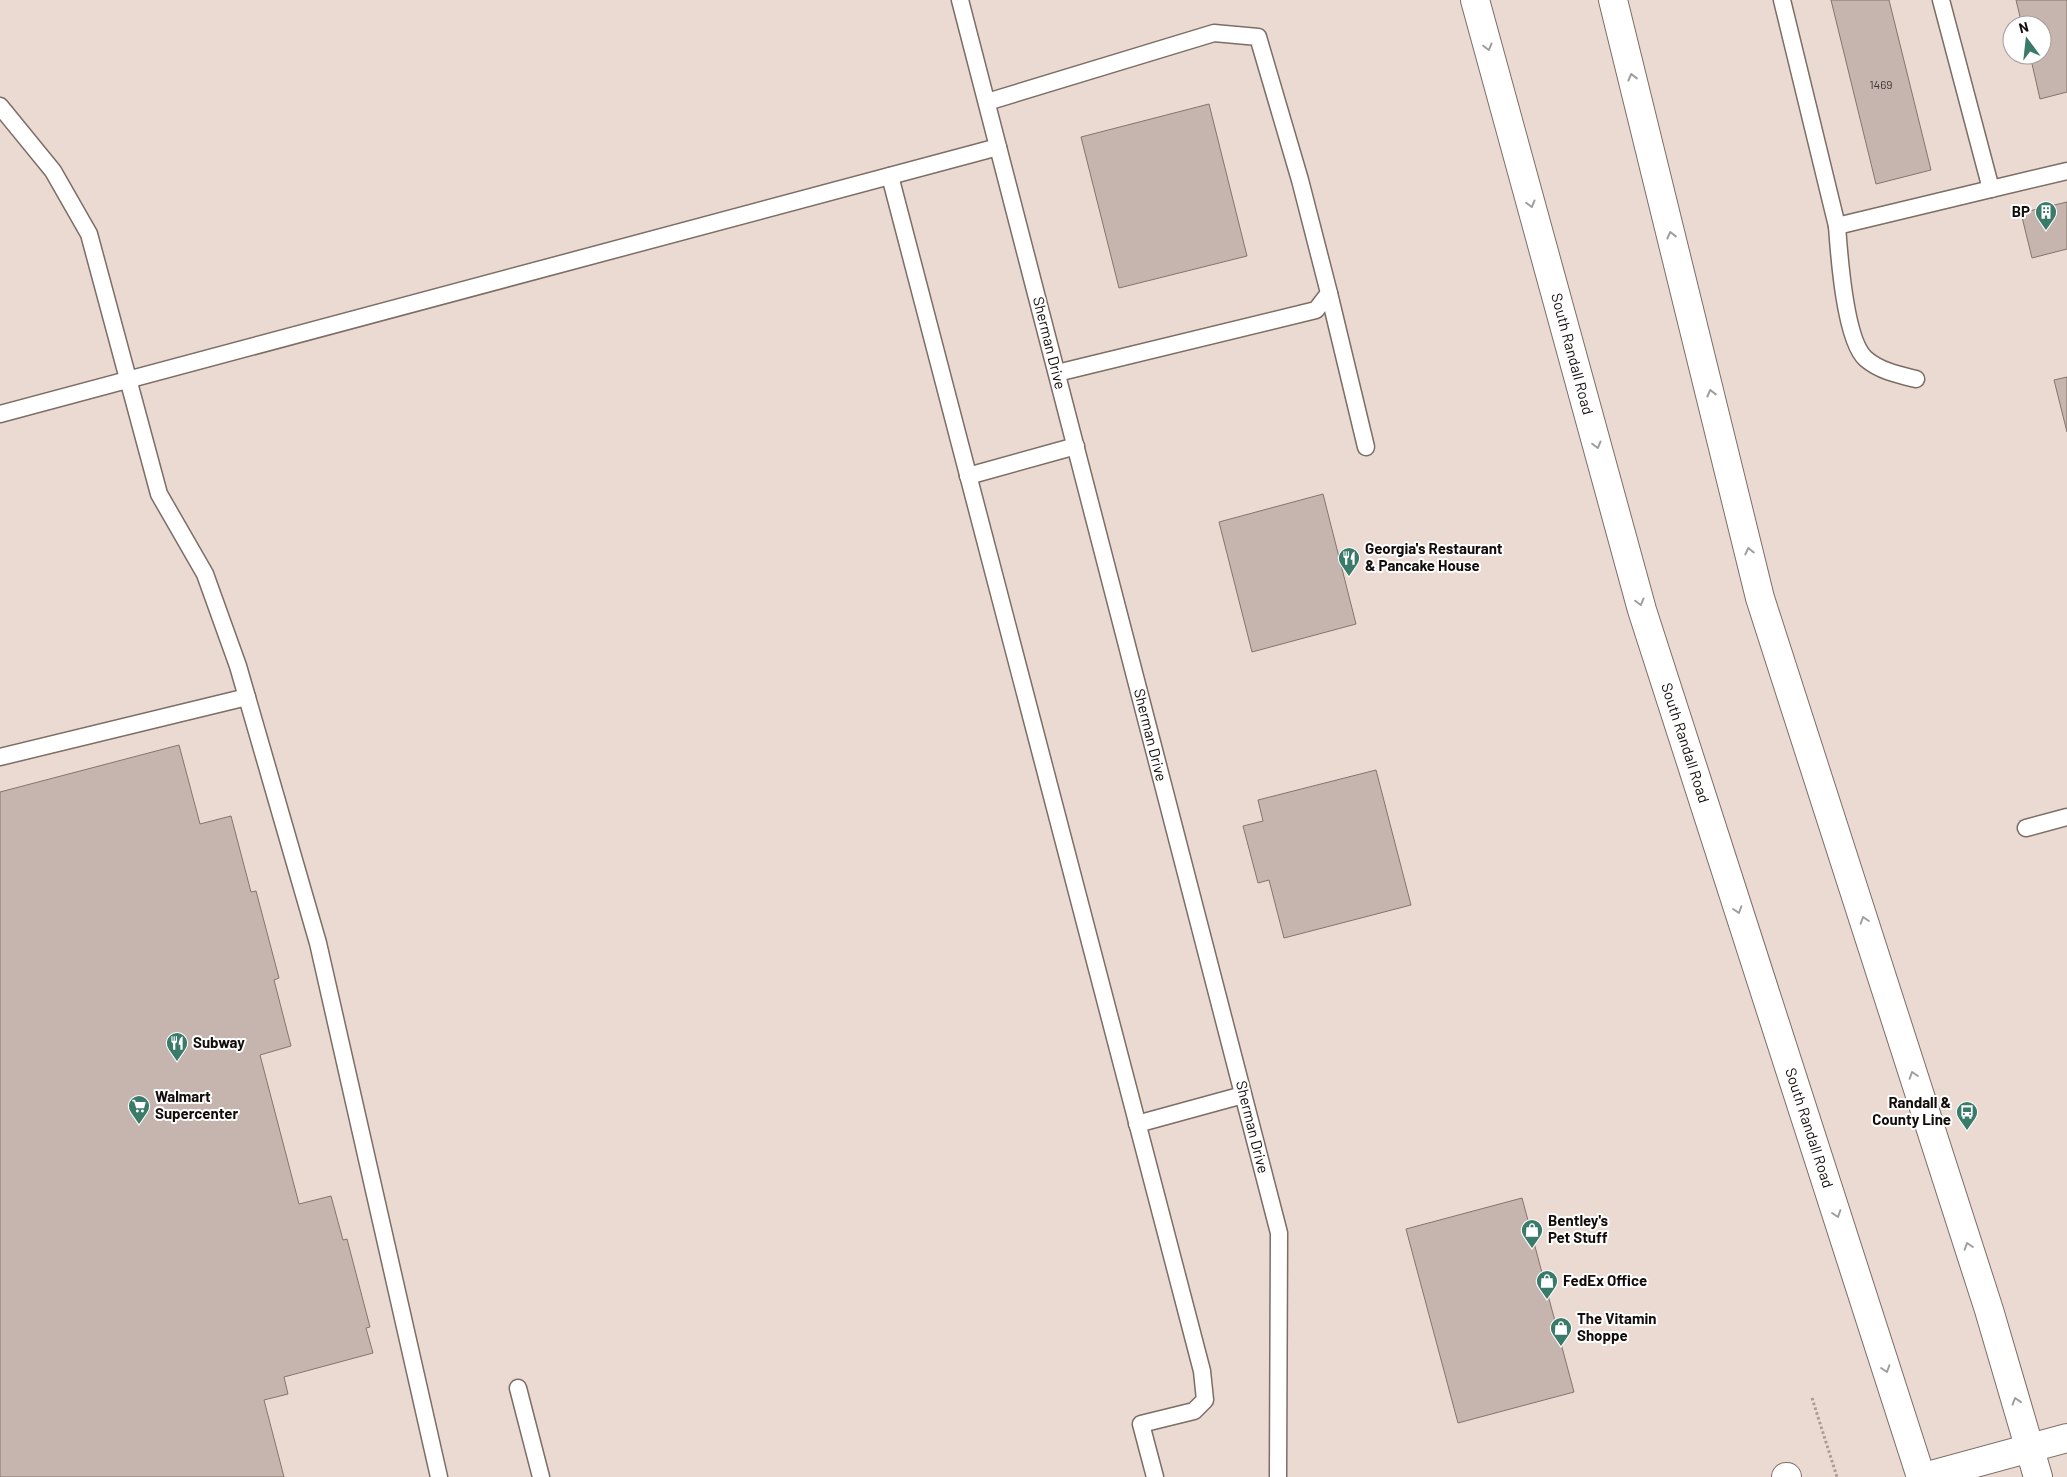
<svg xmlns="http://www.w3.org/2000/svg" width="2067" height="1477" viewBox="0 0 2067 1477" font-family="Barlow,sans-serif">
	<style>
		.building { fill: #c6b5ae; stroke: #84746d }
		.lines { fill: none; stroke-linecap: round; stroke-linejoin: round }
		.lane-casing { stroke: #7c6d66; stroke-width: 19 }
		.secondary-casing { stroke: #7c6d66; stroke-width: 30 }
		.primary-casing { stroke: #7c6d66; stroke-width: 30 }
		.path { stroke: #a99b95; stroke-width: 3; stroke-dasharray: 2.5 2.5; stroke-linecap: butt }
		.lane { stroke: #fff; stroke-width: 16 }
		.secondary { stroke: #fff; stroke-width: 28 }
		.primary { stroke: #fff; stroke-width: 28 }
		.oneway { stroke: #a09e9d }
		.labels { text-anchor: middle; stroke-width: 4; stroke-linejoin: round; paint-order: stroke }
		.number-label { font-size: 12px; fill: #3f3733 }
		.poi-label { font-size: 15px; font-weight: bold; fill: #120d0a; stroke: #fff; text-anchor: start }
		.street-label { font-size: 15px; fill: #120d0a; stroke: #fff }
	</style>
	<rect width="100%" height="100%" fill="#ebdad2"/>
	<g class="building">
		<path d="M1831,0H1889L1931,170L1876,184Z"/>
		<path d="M2016,0H2067V92L2040,99L2030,55H2042V25H2022Z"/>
		<path d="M1209,104L1247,256L1119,288L1081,137Z"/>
		<path d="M2067,202V249L2032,258L2021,213Z"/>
		<path d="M2067,377V432L2054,380Z"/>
		<path d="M1323,494L1356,624L1252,652L1219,522Z"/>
		<path d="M179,745L200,824L231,816L251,892L256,891L279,978L274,980L291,1046L260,1055L299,1204L331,1196L343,1240L347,1239L370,1327L366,1328L373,1353L284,1377L288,1394L264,1400L284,1477H0V792Z"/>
		<path d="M1376,770L1411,905L1284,938L1269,880L1258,883L1243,826L1263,821L1258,800Z"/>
		<path d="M1522,1198L1574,1392L1458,1423L1406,1229Z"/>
	</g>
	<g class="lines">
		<g class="lane-casing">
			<g id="lane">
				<path d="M960,0L1279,1233L1278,1477"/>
				<path d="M1782,0L1837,226L1991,189"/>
				<path d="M1941,0L1991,189L2067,171"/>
				<path d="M987,102L1214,33L1258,37L1300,180L1329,293L1316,310L1057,373"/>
				<path d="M0,106L53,171L89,234L159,494L205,574L238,666L318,943L439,1477"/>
				<path d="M890,176L1202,1371L1205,1400L1194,1411L1141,1424L1155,1477"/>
				<path d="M1837,226C1839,254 1845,341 1866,359C1880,371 1899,375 1916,379"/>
				<path d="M1329,293L1366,447"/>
				<path d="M0,414L998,147"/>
				<path d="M968,476L1076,446"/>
				<path d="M0,757L247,697"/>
				<path d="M2026,828L2067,817"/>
				<path d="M1137,1124L1243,1095"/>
				<path d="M518,1388L541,1477"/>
			</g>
		</g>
		<g class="secondary-casing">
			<g id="secondary">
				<path d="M1786,1477H1787"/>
				<path d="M1924,1477L2067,1438"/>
			</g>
		</g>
		<g class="primary-casing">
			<g id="primary">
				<path d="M1475,0L1642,610L1921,1477"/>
				<path d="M1613,0L1760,598L1989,1310L2038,1477"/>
			</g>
		</g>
		<path class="path" d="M1812,1398L1837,1477"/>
		<use href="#lane" class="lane"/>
		<use href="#secondary" class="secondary"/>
		<use href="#primary" class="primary"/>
	</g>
	<defs><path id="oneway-chevron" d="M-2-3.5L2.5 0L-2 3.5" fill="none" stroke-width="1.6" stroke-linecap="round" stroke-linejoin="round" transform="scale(1.25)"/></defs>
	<g class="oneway">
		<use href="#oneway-chevron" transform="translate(1488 47) rotate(75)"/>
		<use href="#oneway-chevron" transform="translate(1632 77) rotate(-104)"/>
		<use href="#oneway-chevron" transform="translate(1531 204) rotate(75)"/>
		<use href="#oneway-chevron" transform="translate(1671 235) rotate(-104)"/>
		<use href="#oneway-chevron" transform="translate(1711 393) rotate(-104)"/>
		<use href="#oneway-chevron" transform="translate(1597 445) rotate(75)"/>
		<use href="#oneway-chevron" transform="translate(1749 551) rotate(-103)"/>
		<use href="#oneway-chevron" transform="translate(1640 602) rotate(75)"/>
		<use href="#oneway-chevron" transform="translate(1738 910) rotate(72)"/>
		<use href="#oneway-chevron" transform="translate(1864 920) rotate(-108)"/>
		<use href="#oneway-chevron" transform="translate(1913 1075) rotate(-108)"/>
		<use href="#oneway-chevron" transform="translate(1837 1214) rotate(72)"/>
		<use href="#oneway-chevron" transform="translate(1968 1246) rotate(-108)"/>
		<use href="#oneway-chevron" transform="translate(1886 1369) rotate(72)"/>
		<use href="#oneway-chevron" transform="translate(2016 1401) rotate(-107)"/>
	</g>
	<defs>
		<g id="building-pin" transform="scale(1.125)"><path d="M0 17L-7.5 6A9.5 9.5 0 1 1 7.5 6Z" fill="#3a7a69" stroke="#fff"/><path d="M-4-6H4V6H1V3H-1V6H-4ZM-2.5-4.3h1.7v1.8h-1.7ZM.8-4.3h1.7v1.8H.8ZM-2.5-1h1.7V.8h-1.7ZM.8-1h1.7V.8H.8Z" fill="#fff"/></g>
		<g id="restaurant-pin" transform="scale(1.125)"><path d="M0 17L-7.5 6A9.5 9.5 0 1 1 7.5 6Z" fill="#3a7a69" stroke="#fff"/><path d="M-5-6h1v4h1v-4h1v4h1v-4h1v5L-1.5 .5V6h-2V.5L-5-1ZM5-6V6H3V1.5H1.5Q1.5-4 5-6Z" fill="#fff"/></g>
		<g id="supermarket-pin" transform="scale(1.125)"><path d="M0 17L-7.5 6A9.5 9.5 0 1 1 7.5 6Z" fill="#3a7a69" stroke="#fff"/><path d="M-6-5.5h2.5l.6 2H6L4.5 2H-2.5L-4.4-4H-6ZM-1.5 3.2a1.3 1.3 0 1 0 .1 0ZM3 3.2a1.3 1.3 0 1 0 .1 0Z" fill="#fff"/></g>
		<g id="bus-pin" transform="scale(1.125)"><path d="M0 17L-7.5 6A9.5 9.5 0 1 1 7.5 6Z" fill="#3a7a69" stroke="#fff"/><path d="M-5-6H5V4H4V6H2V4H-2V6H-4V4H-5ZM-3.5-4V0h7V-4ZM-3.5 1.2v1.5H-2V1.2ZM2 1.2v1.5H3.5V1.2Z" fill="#fff"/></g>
		<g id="shop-pin" transform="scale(1.125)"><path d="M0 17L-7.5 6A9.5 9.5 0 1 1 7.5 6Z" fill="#3a7a69" stroke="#fff"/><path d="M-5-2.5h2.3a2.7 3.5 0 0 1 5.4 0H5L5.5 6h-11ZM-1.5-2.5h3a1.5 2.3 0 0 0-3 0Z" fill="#fff"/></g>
	</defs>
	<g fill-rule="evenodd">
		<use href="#building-pin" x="2046" y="212"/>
		<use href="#restaurant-pin" x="1349" y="558"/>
		<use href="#restaurant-pin" x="177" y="1043"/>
		<use href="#supermarket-pin" x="139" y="1106"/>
		<use href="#bus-pin" x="1967" y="1112"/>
		<use href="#shop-pin" x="1532" y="1230"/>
		<use href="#shop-pin" x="1547" y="1281"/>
		<use href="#shop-pin" x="1561" y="1328"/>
	</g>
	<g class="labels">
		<g class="number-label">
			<text x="1881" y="89">1469</text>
		</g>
		<g class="poi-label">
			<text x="2030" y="217" text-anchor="end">BP</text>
			<text x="1365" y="554">Georgia's Restaurant<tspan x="1365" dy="17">&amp; Pancake House</tspan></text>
			<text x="193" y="1048">Subway</text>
			<text x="155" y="1102">Walmart<tspan x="155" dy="17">Supercenter</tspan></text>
			<text x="1951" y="1108" text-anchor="end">Randall &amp;<tspan x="1951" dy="17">County Line</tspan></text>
			<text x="1548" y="1226">Bentley's<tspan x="1548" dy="17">Pet Stuff</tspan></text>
			<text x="1563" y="1286">FedEx Office</text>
			<text x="1577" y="1324">The Vitamin<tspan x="1577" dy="17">Shoppe</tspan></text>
		</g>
		<g class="street-label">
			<text transform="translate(1049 343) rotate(76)" y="5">Sherman Drive</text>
			<text transform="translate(1572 354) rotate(75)" y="5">South Randall Road</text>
			<text transform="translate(1150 735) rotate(76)" y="5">Sherman Drive</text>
			<text transform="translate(1685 743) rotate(72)" y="5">South Randall Road</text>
			<text transform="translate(1252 1127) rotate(76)" y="5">Sherman Drive</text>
			<text transform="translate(1809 1128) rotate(72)" y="5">South Randall Road</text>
		</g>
	</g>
	<g transform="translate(2027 40) rotate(345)"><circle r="24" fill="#ffffff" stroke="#a09e9d"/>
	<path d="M0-4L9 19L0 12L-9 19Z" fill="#3a7a69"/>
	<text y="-8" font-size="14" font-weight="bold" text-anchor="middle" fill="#120d0a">N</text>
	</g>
</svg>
